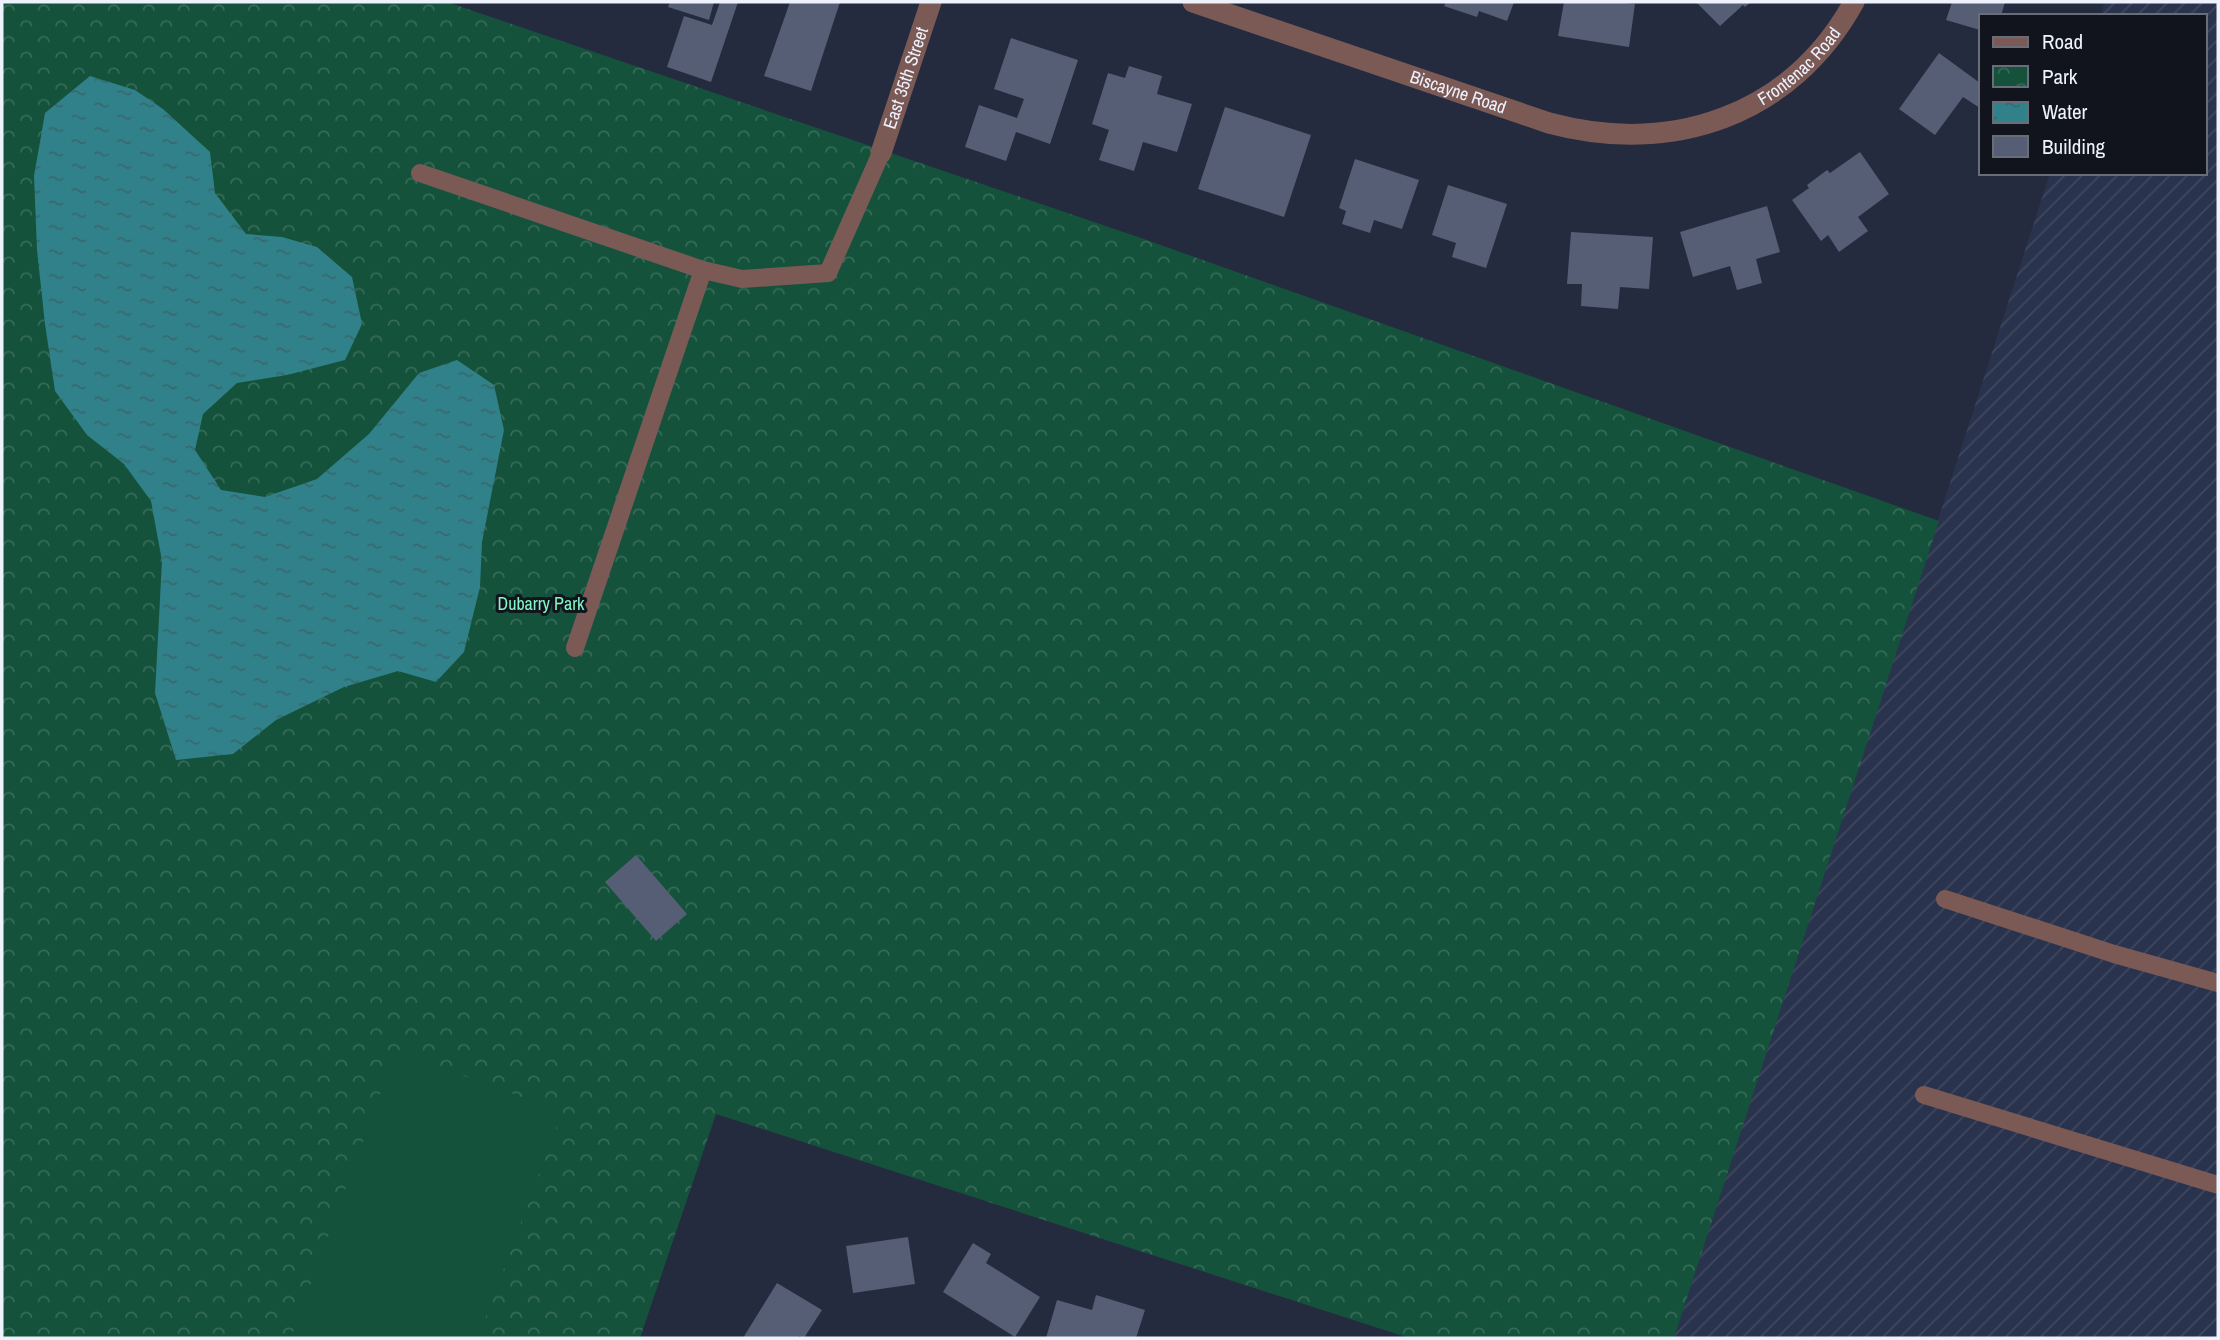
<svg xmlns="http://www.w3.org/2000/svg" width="2220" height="1340" viewBox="0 0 2220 1340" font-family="'Archivo Narrow',sans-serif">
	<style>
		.industrial { fill: url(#industrial-furrows) }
		.park { fill: url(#park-crowns) }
		.pitch { fill: #14523b }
		.water { fill: url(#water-ripples) }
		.building { fill: #565e75 }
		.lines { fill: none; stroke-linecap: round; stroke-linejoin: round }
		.lane { stroke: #7b5a56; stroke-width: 18 }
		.street { stroke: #7b5a56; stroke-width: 21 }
		.labels { text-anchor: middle; stroke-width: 6; stroke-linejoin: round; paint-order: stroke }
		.street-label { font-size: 18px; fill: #eef2fd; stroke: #11141d }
		.park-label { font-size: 18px; fill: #82f6c4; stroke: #11141d }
	</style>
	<defs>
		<pattern id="industrial-furrows" width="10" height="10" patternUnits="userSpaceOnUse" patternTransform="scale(1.75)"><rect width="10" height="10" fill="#2a334d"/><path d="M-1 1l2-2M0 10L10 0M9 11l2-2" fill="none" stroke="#3f475f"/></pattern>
		<pattern id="park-crowns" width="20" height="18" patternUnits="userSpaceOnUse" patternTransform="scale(1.75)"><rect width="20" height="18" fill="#14523b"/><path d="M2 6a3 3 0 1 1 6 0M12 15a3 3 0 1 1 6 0" fill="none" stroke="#366b58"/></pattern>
		<pattern id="water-ripples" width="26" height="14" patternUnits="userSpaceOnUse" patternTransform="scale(1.75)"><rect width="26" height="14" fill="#308189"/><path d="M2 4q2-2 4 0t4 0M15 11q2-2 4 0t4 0" fill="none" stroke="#3a686e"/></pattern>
	</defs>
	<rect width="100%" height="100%" fill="#242b3f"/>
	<path class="industrial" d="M2105,2H2218V1338H1674L2050,173H2204V16H2100Z"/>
	<path class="park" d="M2,2H447L1138,237L1939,521L1674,1338H1409L716,1114L640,1338H2Z"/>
	<path class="pitch" d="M396,1051L562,1112L478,1338H291Z"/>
	<path class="water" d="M90,76L135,90L163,109L210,152L215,193L246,234L282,237L317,247L352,277L362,324L345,360L287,375L237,383L203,414L195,450L221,490L265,497L317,479L369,434L419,373L457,360L494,385L504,430L482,542L480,587L464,652L436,682L398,671L344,687L276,720L233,754L176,760L155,693L162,561L151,501L124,464L87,435L55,391L45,324L37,250L34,176L45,113Z"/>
	<g class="building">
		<path d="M670,2H714L709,20L668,7Z"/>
		<path d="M720,2H738L711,82L667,67L684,16L712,25Z"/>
		<path d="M790,2H840L811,91L764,76Z"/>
		<path d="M1446,2H1514L1507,21L1479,11L1477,17L1444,6Z"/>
		<path d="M1564,2H1617L1635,4L1629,47L1558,36Z"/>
		<path d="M1696,2H1751L1745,7L1743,5L1720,26Z"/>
		<path d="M1952,2H2005L2001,16H1980V30L1946,20Z"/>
		<path d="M1011,38L1078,60L1050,144L1016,132L1006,161L965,147L979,105L1017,118L1024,99L994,89Z"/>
		<path d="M1939,53L1980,83V108L1963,97L1935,135L1899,109Z"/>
		<path d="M1129,66L1162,76L1157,94L1192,104L1177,152L1143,142L1134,171L1099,160L1109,130L1092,124L1108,73L1125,78Z"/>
		<path d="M1225,107L1311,135L1284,217L1198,189Z"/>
		<path d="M1860,152L1889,194L1858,217L1868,231L1839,252L1828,235L1821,241L1792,200L1809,188L1807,185L1827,170L1830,173Z"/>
		<path d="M1355,159L1419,180L1402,229L1374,220L1370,233L1342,224L1346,211L1339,208Z"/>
		<path d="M1448,185L1507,204L1486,268L1452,257L1456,243L1432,235Z"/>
		<path d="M1767,206L1780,252L1756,259L1762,283L1737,290L1730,266L1693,277L1680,232Z"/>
		<path d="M1571,232L1653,237L1649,289L1620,287L1618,309L1581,306L1582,284H1567Z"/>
		<path d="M636,855L687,914L656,941L605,882Z"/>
		<path d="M908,1237L915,1284L853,1293L846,1246Z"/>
		<path d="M973,1243L991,1254L986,1263L1040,1297L1015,1337L943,1292Z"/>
		<path d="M777,1283L822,1310L804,1338L799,1336L798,1338H743Z"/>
		<path d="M1096,1295L1145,1310L1136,1338H1046L1057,1300L1092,1310Z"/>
	</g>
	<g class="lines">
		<g class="lane">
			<path d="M420,173L703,270L742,279L828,273L881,153"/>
			<path d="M575,648L703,270"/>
			<path d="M1945,899L2114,954L2218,983"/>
			<path d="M1924,1095L2218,1185"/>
		</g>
		<g class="street">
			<path id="s1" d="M1193,2L1549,123C1672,156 1791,116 1854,2"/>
			<path id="s2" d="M881,153L931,2"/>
		</g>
	</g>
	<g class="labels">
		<g class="street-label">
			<text dy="6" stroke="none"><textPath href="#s1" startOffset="646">Frontenac Road</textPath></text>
			<text dy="6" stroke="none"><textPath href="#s2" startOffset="79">East 35th Street</textPath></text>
			<text dy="6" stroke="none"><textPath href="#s1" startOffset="280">Biscayne Road</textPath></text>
		</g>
		<g class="park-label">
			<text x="541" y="610">Dubarry Park</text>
		</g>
	</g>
	<rect width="2220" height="1340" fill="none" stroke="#eef2fd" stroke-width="7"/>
	<rect x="1979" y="14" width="228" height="161" fill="#11141d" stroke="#696d77" stroke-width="2"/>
	<rect x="1993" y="37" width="35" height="10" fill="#7b5a56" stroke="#696d77" stroke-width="2"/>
	<text x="2042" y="49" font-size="21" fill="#eef2fd">Road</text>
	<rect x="1993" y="66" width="35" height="21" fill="url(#park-crowns)" stroke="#696d77" stroke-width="2"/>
	<text x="2042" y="84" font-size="21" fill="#eef2fd">Park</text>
	<rect x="1993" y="102" width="35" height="21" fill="url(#water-ripples)" stroke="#696d77" stroke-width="2"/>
	<text x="2042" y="119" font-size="21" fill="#eef2fd">Water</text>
	<rect x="1993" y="136" width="35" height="21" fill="#565e75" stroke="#696d77" stroke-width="2"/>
	<text x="2042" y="154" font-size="21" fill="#eef2fd">Building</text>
</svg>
